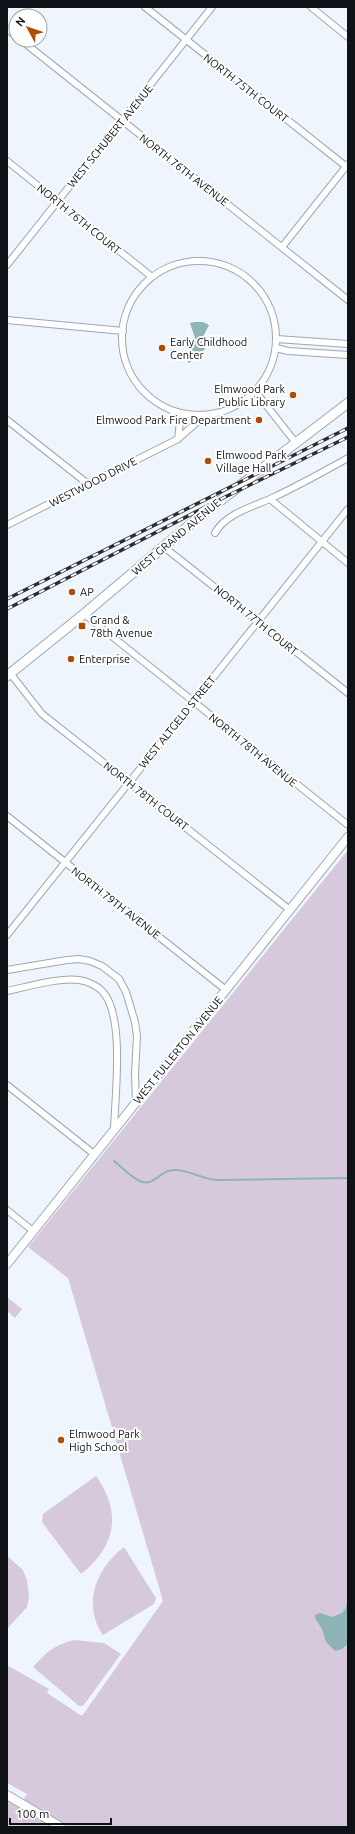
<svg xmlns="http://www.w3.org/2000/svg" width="355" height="1834" viewBox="0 0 355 1834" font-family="Ubuntu,sans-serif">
  <rect width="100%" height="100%" fill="#eef5fd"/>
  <path fill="#d7c9dc" d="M348 850V1827H69L23 1800 27 1794 7 1783V1665L49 1689 47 1693 82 1716 163 1601 68 1278 28 1247Z
    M7 1297 22 1309 15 1318 7 1311Z
    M96 1476C122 1512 116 1547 81 1574L42 1522 43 1514Z
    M124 1547 156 1598 154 1604 103 1635C82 1605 96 1568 124 1547Z
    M7 1556 23 1570 27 1580 29 1597 27 1607 7 1629Z
    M74 1640 104 1643 121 1654 83 1706H79L33 1667C45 1653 56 1644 74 1640Z
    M7 1800 54 1827H7Z"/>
  <path fill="#8eb4b3" d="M195 322H203L209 325 201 341 206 348 189 363 183 356 194 347 195 338 190 323Z
    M348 1594V1644L342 1649 335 1651 326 1642 322 1629 315 1618V1615L320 1613 332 1617 342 1613 346 1608Z"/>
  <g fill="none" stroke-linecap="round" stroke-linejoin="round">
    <path stroke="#8eb4b3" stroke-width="2" d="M114 1161C122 1167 133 1180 143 1182 155 1185 161 1170 173 1170 190 1169 204 1181 220 1180 263 1179 305 1179 348 1178"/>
    <defs>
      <path id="minor" d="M145 7 348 168
        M311 7 348 37
        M7 29 16 36
        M21 40 348 300
        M7 161 152 277
        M282 247 348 164
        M122 338a77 77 0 1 1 154 0a77 77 0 1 1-154 0Z
        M7 265 212 7
        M7 320 123 331
        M277 339 348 344
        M276 348 288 351 348 355
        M255 391 296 443
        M173 412 180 421 178 439
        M7 420 88 484
        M270 499 348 563
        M7 525 178 439 205 415
        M215 533C226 513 253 507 272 498 298 486 323 472 348 458
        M164 547 348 693
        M84 614 348 825
        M10 673 42 714 290 910
        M7 816 226 990
        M7 935 348 509
        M7 970 67 960 79 959 90 961 102 966 119 979 126 992 135 1022 137 1036 135 1074 136 1102
        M7 991C26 987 61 977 79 980 87 981 98 986 103 992 125 1017 115 1096 114 1129
        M7 1085 94 1154
        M7 1210 33 1231"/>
      <path id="tertiary" d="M7 1264 348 837
        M7 1795 61 1827"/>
      <path id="secondary" d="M7 676 84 614 199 517 348 403"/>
    </defs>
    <use href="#minor" stroke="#9da7b4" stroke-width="8"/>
    <use href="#tertiary" stroke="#9da7b4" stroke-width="10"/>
    <use href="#secondary" stroke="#9da7b4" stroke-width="11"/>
    <use href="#minor" stroke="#fff" stroke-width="6"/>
    <use href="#tertiary" stroke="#fff" stroke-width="8"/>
    <use href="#secondary" stroke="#fff" stroke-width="9"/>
    <defs>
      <path id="rail" d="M7 599 348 428
        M7 609 221 499 348 437"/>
    </defs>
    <use href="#rail" stroke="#2a2d33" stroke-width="3.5"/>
    <use href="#rail" stroke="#fff" stroke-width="2" stroke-dasharray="6" stroke-linecap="butt"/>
  </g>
  <g fill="#ad4d04" stroke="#fff" stroke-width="1.5">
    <circle cx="162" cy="348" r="4"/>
    <circle cx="293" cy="395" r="4"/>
    <circle cx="259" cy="420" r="4"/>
    <circle cx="208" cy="461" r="4"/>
    <circle cx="72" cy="592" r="4"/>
    <rect x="78" y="622" width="8" height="8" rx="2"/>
    <circle cx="71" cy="659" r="4"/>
    <circle cx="61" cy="1440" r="4"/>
  </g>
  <g text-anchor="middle" stroke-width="4" stroke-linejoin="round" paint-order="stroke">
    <g font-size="11" fill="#0e1116" stroke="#fff">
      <text transform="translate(246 88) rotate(38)" y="4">NORTH 75TH COURT</text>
      <text transform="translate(110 136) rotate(-51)" y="4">WEST SCHUBERT AVENUE</text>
      <text transform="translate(184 170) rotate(38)" y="4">NORTH 76TH AVENUE</text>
      <text transform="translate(79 219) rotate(39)" y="4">NORTH 76TH COURT</text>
      <text transform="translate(93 482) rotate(-27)" y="4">WESTWOOD DRIVE</text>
      <text transform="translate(176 537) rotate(-40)" y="4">WEST GRAND AVENUE</text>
      <text transform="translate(256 620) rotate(39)" y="4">NORTH 77TH COURT</text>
      <text transform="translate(177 722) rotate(-51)" y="4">WEST ALTGELD STREET</text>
      <text transform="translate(253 750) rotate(39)" y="4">NORTH 78TH AVENUE</text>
      <text transform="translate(146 796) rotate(38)" y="4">NORTH 78TH COURT</text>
      <text transform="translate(116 903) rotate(38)" y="4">NORTH 79TH AVENUE</text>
      <text transform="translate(178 1050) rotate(-51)" y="4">WEST FULLERTON AVENUE</text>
    </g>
    <g font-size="11" fill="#0e1116" stroke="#fff" text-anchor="start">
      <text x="170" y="346">Early Childhood<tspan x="170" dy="13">Center</tspan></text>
      <text x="285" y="393" text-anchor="end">Elmwood Park<tspan x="285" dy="13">Public Library</tspan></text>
      <text x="251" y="424" text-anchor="end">Elmwood Park Fire Department</text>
      <text x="216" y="459">Elmwood Park<tspan x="216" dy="13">Village Hall</tspan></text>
      <text x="80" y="596">AP</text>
      <text x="90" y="624">Grand &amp;<tspan x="90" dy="13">78th Avenue</tspan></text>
      <text x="79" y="663">Enterprise</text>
      <text x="69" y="1438">Elmwood Park<tspan x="69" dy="13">High School</tspan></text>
    </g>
  </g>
  <rect width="355" height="1834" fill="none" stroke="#0e1116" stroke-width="16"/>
  <g transform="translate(28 28) rotate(310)"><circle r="19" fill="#ffffff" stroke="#9fa0a2"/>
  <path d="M0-3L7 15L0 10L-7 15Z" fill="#ad4d04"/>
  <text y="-6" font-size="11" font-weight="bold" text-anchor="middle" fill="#0e1116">N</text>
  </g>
  <path d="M10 1818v6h101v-6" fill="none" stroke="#0e1116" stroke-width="2"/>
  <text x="16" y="1818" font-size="12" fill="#0e1116" stroke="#ffffff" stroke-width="3" paint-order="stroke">100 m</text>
</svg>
